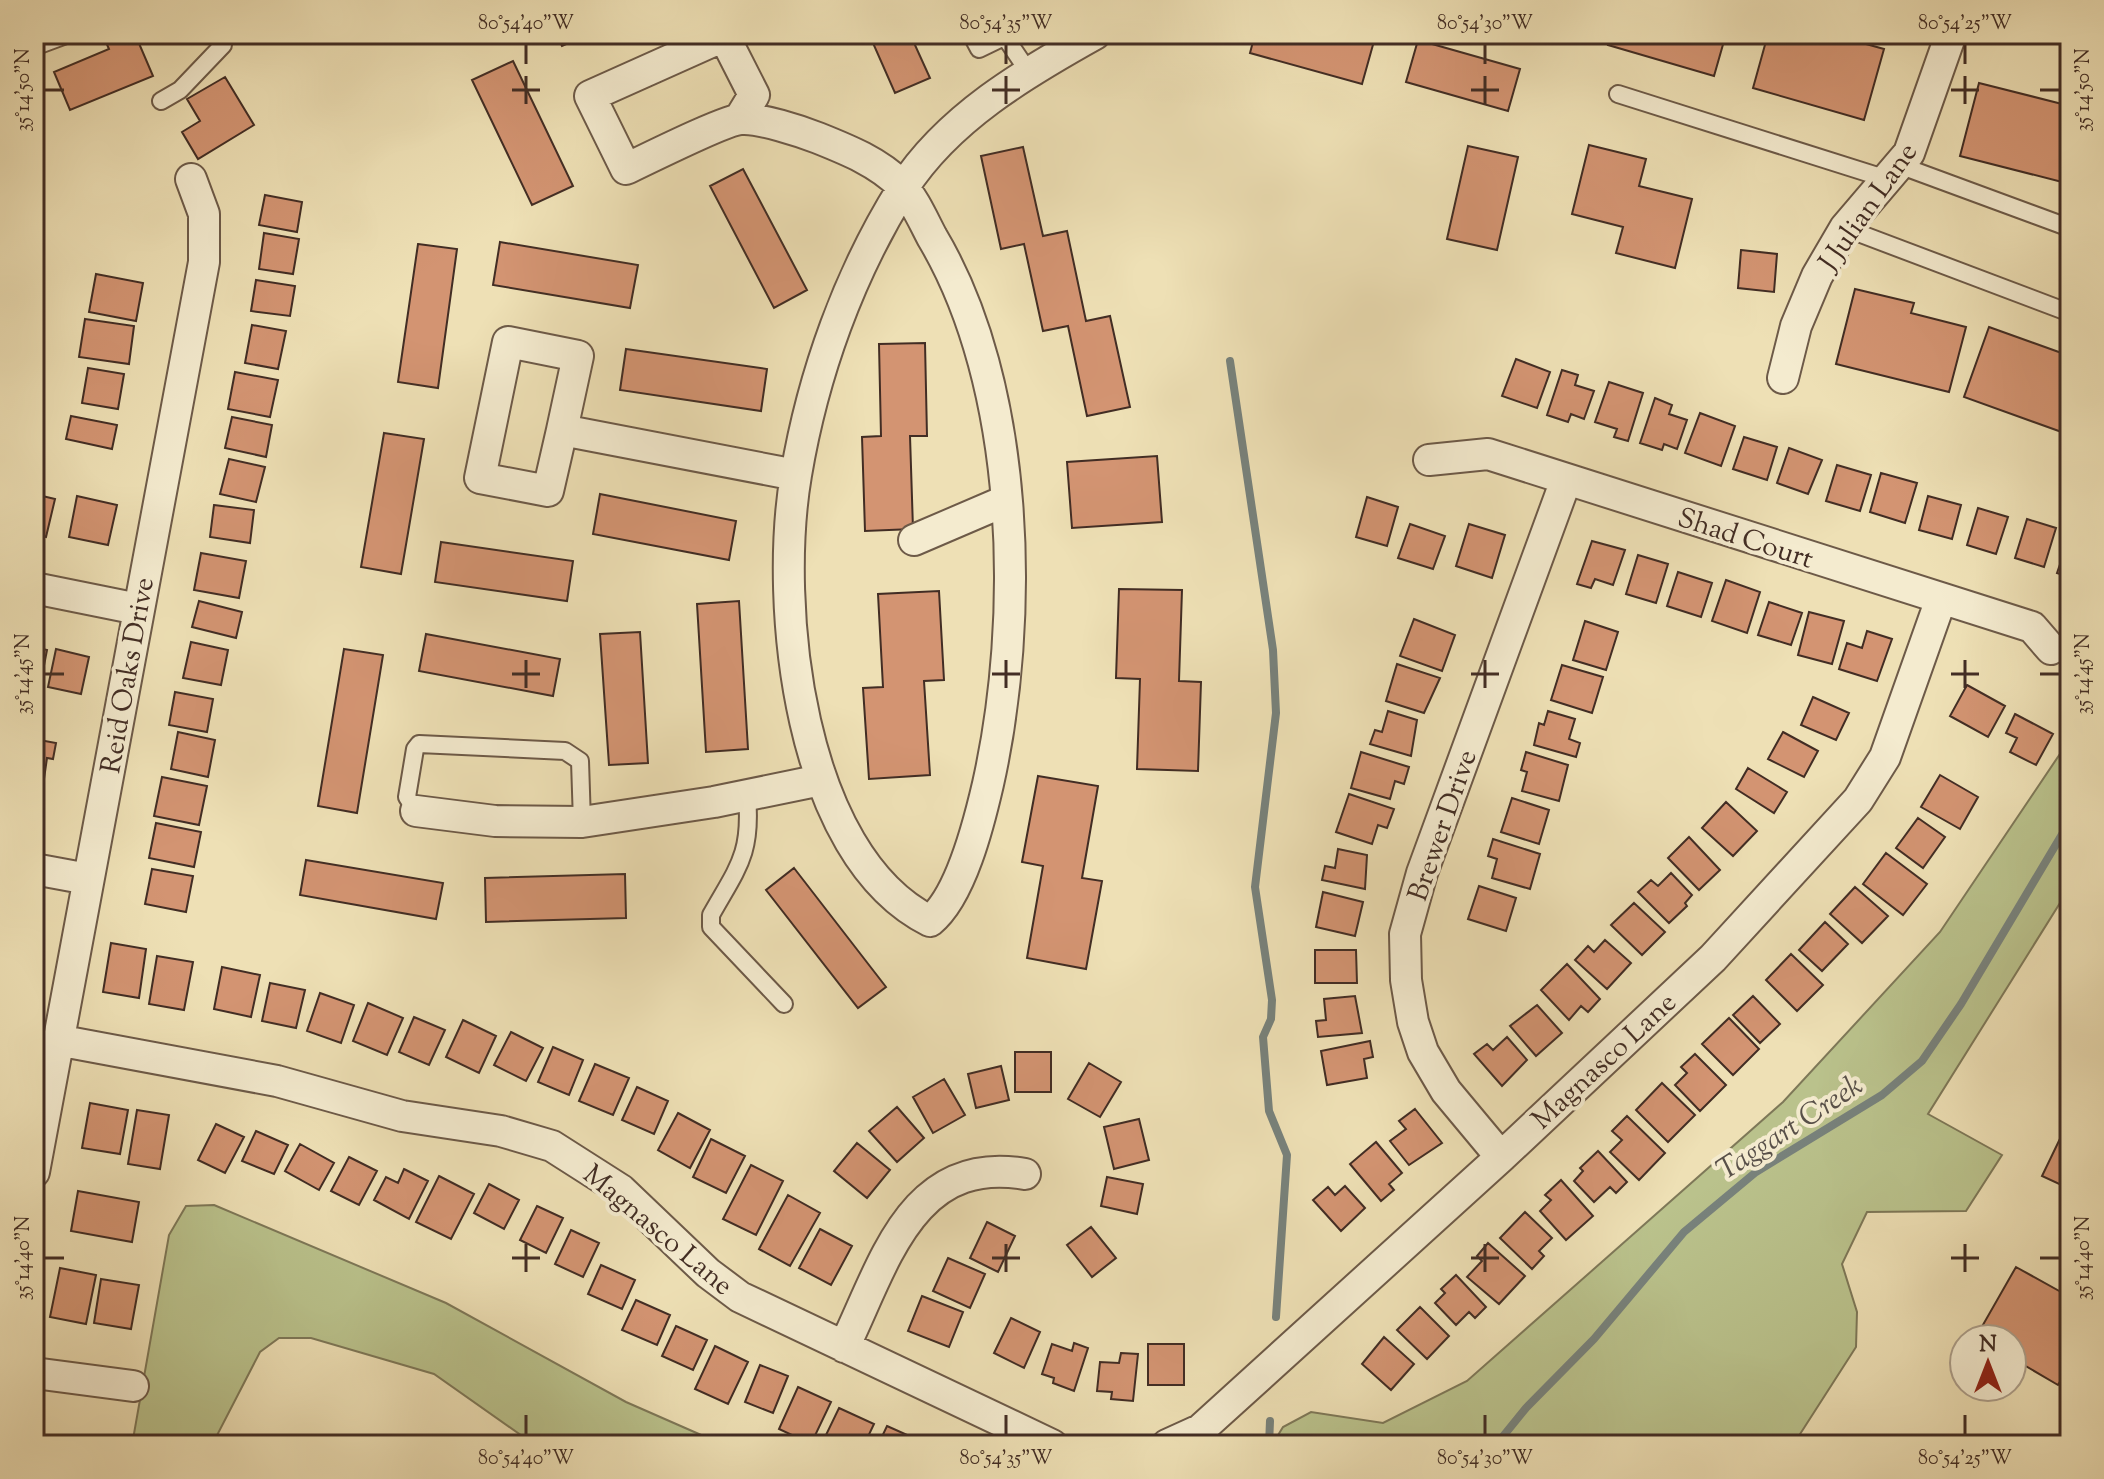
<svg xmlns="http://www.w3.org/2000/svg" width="2104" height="1479" viewBox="0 0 2104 1479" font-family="'Sorts Mill Goudy',serif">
  <rect width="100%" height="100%" fill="#eee0b5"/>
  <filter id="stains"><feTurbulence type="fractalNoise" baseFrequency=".0025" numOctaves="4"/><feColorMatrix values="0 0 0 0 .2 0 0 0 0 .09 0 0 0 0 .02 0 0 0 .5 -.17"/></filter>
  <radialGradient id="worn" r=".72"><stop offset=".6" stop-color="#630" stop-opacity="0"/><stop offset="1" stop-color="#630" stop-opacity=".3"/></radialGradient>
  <path fill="#bac28c" stroke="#7e7858" stroke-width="2" d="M2070 739V887L1928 1114 2002 1155 1966 1211 1867 1212 1842 1264 1857 1312 1856 1347 1793 1445H1272L1283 1427 1311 1412 1383 1423 1467 1381 1783 1102 1940 932Z
    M214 1205 446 1303 626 1402 724 1445H535L434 1374 311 1338H279L260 1352 212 1445H132L169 1235 186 1206Z"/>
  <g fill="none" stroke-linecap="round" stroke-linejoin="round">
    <path stroke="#78827c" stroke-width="8" d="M1230 361 1273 650 1276 713 1255 887 1272 1000 1271 1019 1263 1037 1269 1111 1287 1155 1276 1317
      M1269 1445 1270 1421
      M1496 1445 1526 1408 1594 1339 1684 1232 1756 1172 1882 1095 1922 1061 1961 1004 2070 821"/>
  </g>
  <path fill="#d39472" stroke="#422d24" stroke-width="2" d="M120 34H135L153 76 70 110 54 72 109 49 105 40Z
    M556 34H589L562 46Z
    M869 34H910L930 78 895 93Z
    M1255 34H1376L1362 84 1250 53Z
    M1611 34H1726L1714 76 1608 45Z
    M1768 34H1830L1884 49 1864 120 1753 88Z
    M1418 40 1520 69 1508 111 1406 82Z
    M513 61 573 186 532 205 472 80Z
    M225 77 254 125 198 159 182 132 200 121 187 99Z
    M1979 83 2070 106V166L2066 183 1960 156Z
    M1589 145 1646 159 1639 186 1692 199 1675 268 1616 253 1623 227 1572 214Z
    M1468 146 1518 157 1497 250 1447 239Z
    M1023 147 1043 236 1067 231 1086 321 1110 316 1130 407 1087 416 1068 326 1043 331 1024 244 1001 249 981 156Z
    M743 169 807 290 774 308 710 186Z
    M265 195 302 202 297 232 259 225Z
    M264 233 299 239 293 274 259 269Z
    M500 242 638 265 630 308 493 285Z
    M418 244 457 249 438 388 398 382Z
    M1741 250 1777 254 1774 292 1738 288Z
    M96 274 143 283 136 321 89 312Z
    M256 280 295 286 290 316 251 311Z
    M1855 289 1914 303 1911 313 1966 327 1949 392 1836 364Z
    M85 319 134 326 129 364 79 357Z
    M252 325 286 331 278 369 245 363Z
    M1989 327 2070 356V435L1964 397Z
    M925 343 927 436H910L913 529 865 531 862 437 881 436 879 344Z
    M626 349 767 369 761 411 620 390Z
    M1516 359 1550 372 1537 408 1502 396Z
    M88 368 124 374 118 409 82 403Z
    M1562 370 1578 375 1575 385 1594 391 1584 419 1571 414 1568 422 1547 415Z
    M235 372 278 380 270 417 228 409Z
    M1609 382 1643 393 1628 441 1614 437 1617 429 1595 422Z
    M1655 398 1672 405 1669 414 1687 420 1677 449 1664 444 1662 450 1640 443Z
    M1700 413 1735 426 1721 466 1685 453Z
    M71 416 117 425 112 449 66 439Z
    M232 417 272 425 266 457 225 448Z
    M384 433 424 439 401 574 361 567Z
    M1744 437 1777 447 1767 480 1733 469Z
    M1789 448 1822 460 1808 494 1777 483Z
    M1157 456 1162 522 1072 528 1067 462Z
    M229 459 265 467 256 502 220 494Z
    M1837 465 1871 475 1860 511 1826 501Z
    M1881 473 1917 483 1905 523 1870 512Z
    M34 494 55 499 46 537 34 534Z
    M600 494 736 521 729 560 593 534Z
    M77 496 117 505 108 545 69 537Z
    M1928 496 1961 505 1952 539 1919 530Z
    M1367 497 1398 507 1387 546 1356 537Z
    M214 505 254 510 250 543 210 537Z
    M1978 508 2008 517 1996 554 1967 545Z
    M2027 519 2056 528 2044 567 2015 558Z
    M1410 524 1445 536 1433 569 1398 558Z
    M1469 524 1505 535 1492 578 1456 566Z
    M2069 538 2070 539V577L2057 573Z
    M1592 541 1625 550 1613 585 1595 579 1591 588 1577 584Z
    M441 542 573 561 567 601 435 582Z
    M201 553 246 561 239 598 194 590Z
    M1638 555 1668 564 1656 603 1626 594Z
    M1678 572 1712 583 1701 617 1667 606Z
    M1726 580 1760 592 1747 633 1712 621Z
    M1119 589 1182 590 1179 681 1201 682 1198 771 1137 769 1140 679 1116 678Z
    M939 591 944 680 924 681 930 775 869 779 863 688 883 687 878 594Z
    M199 601 242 612 236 638 192 627Z
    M739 601 748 749 706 752 697 604Z
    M1769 602 1802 613 1791 645 1758 635Z
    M1809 612 1844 621 1832 664 1798 655Z
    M1414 619 1455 635 1442 671 1400 656Z
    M1585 621 1618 632 1606 670 1573 660Z
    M1867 631 1892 639 1877 681 1839 669 1847 643 1862 648Z
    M640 632 648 763 609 765 600 634Z
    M426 634 560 659 553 696 419 671Z
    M191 642 228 650 221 685 183 678Z
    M34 647 47 650 40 686 34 685Z
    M56 649 89 657 81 694 48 687Z
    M344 649 383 655 357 813 318 806Z
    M1397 664 1440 678 1424 713 1386 701Z
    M1562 665 1603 677 1592 713 1551 700Z
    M1967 685 2005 706 1988 737 1950 716Z
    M175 692 213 699 207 732 169 725Z
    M1813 697 1849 713 1836 740 1801 725Z
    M1388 711 1417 720 1411 756 1370 744 1375 730 1382 732Z
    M1548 711 1575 719 1569 739 1580 743 1576 757 1534 745 1539 723 1544 725Z
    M2015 714 2053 734 2036 765 2010 752 2017 738 2006 733Z
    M178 732 215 740 208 777 171 769Z
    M1783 732 1818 751 1804 777 1768 759Z
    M34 739 56 743 53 759 47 758 44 779 34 778Z
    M1361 752 1409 767 1404 784 1395 781 1390 799 1351 788Z
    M1526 752 1568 765 1559 801 1522 791 1527 772 1521 770Z
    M1748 768 1787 792 1774 813 1736 789Z
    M1940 775 1978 797 1960 829 1921 807Z
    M1038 776 1098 786 1082 878 1102 881 1086 969 1027 958 1043 866 1022 862Z
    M162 777 207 786 199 825 154 816Z
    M1349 794 1394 809 1387 828 1378 825 1372 844 1336 832Z
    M1512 798 1549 810 1539 844 1501 832Z
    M1726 802 1757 831 1733 856 1702 828Z
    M1918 818 1945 837 1923 868 1896 848Z
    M156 823 201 832 194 867 149 858Z
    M1689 837 1720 870 1699 890 1668 858Z
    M1493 839 1540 854 1530 889 1492 878 1497 859 1488 856Z
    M1338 849 1367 855 1365 889 1322 880 1325 866 1335 868Z
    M1886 853 1927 884 1903 915 1863 884Z
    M306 860 443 883 436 919 300 895Z
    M794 868 886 987 858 1008 766 890Z
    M152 869 193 876 186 912 145 904Z
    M1671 873 1692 895 1685 903 1687 906 1669 923 1638 892 1651 880 1658 886Z
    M625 874 626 918 486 922 485 878Z
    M1479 886 1516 898 1506 931 1468 919Z
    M1855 887 1888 916 1862 943 1830 914Z
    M1323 892 1363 902 1355 936 1316 927Z
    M1634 903 1665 932 1642 955 1611 925Z
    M1825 922 1848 944 1822 971 1799 950Z
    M1605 940 1631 963 1607 989 1575 960 1588 946 1594 952Z
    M111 943 146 949 139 998 103 992Z
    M1315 950H1356L1357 983H1315Z
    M1791 954 1823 985 1797 1011 1766 980Z
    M157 956 193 962 184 1010 149 1004Z
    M1567 964 1600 999 1588 1012 1581 1006 1569 1020 1541 990Z
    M222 967 260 975 251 1017 214 1009Z
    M270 983 305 990 296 1028 262 1021Z
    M320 993 354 1005 341 1043 307 1031Z
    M1355 996 1362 1033 1318 1037 1316 1021 1326 1020 1324 999Z
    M1753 996 1780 1024 1760 1043 1733 1015Z
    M368 1003 403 1018 387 1055 353 1041Z
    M1537 1005 1562 1033 1536 1056 1510 1026Z
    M414 1017 445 1030 429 1065 399 1052Z
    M1729 1018 1759 1049 1733 1075 1702 1044Z
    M463 1020 496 1036 479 1073 446 1057Z
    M511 1032 543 1048 526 1081 494 1065Z
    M1507 1037 1527 1060 1502 1086 1474 1054 1487 1044 1493 1050Z
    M1370 1041 1373 1057 1364 1059 1367 1078 1327 1085 1321 1051Z
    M553 1047 583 1060 569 1095 538 1082Z
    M1015 1052H1051V1092H1015Z
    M1695 1054 1726 1085 1700 1111 1675 1085 1687 1073 1681 1067Z
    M1089 1063 1121 1082 1100 1117 1068 1099Z
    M595 1064 629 1078 613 1115 579 1101Z
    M1001 1066 1009 1100 976 1108 968 1074Z
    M944 1079 965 1115 933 1133 913 1097Z
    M1662 1083 1695 1115 1668 1142 1636 1110Z
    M637 1087 668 1101 654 1134 622 1120Z
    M90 1103 128 1110 120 1154 82 1148Z
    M897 1107 924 1138 897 1162 869 1131Z
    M1415 1109 1442 1143 1409 1165 1390 1141 1406 1129 1399 1121Z
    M137 1110 169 1115 160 1169 128 1164Z
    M678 1113 710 1130 690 1168 658 1150Z
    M1627 1116 1665 1153 1639 1180 1610 1152 1622 1140 1612 1131Z
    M2070 1118V1189L2042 1176Z
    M1139 1119 1149 1160 1114 1169 1104 1127Z
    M216 1124 244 1137 225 1173 198 1160Z
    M256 1131 288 1145 274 1174 242 1161Z
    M711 1139 745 1156 726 1193 693 1177Z
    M1376 1142 1402 1173 1389 1184 1394 1190 1381 1201 1350 1164Z
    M857 1143 890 1170 867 1198 834 1171Z
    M300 1144 334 1163 319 1190 285 1171Z
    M1598 1151 1627 1182 1616 1193 1610 1187 1594 1202 1574 1181 1583 1171 1580 1168Z
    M349 1157 377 1171 359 1205 331 1191Z
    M751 1165 783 1181 756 1235 723 1219Z
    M404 1169 428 1181 409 1219 374 1200 386 1177 398 1183Z
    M439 1176 474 1194 451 1239 416 1222Z
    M1107 1177 1143 1184 1137 1214 1101 1206Z
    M1561 1180 1593 1216 1566 1240 1540 1211 1551 1200 1545 1195Z
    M489 1184 519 1200 504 1229 474 1213Z
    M1345 1186 1365 1208 1341 1231 1313 1200 1328 1187 1335 1195Z
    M78 1191 139 1202 132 1242 71 1231Z
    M788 1195 820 1213 790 1266 759 1249Z
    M537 1206 563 1218 546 1253 520 1240Z
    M1525 1212 1552 1238 1539 1251 1544 1256 1532 1269 1500 1238Z
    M987 1222 1015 1236 998 1272 970 1258Z
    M1091 1227 1116 1258 1092 1277 1067 1245Z
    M820 1229 852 1246 831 1285 799 1268Z
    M571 1230 599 1243 583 1277 555 1264Z
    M1488 1243 1525 1276 1499 1304 1467 1277 1482 1261 1477 1256Z
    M948 1258 985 1274 970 1308 933 1291Z
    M601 1265 635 1280 622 1309 588 1294Z
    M2016 1267 2070 1297V1365L2058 1385 2012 1358V1339L1976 1337Z
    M60 1268 96 1275 86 1324 50 1317Z
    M1456 1275 1486 1307 1475 1318 1469 1312 1456 1325 1435 1303 1445 1293 1441 1289Z
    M101 1279 139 1285 131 1329 94 1323Z
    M922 1296 963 1312 949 1347 908 1331Z
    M636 1300 670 1315 657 1345 622 1330Z
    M1420 1307 1449 1336 1427 1359 1397 1330Z
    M1011 1318 1040 1332 1024 1368 994 1353Z
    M676 1326 707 1340 693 1370 662 1356Z
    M1384 1337 1414 1364 1391 1390 1362 1364Z
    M1074 1343 1088 1348 1074 1391 1053 1383 1054 1378 1042 1374 1052 1344 1072 1351Z
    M1148 1344H1184V1385H1148Z
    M715 1346 748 1362 728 1404 695 1389Z
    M1121 1353 1138 1354 1133 1401 1111 1399 1112 1392 1097 1391 1100 1362 1119 1363Z
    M760 1365 788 1376 773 1413 745 1402Z
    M798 1387 831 1402 811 1444 779 1429Z
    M839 1408 874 1424 864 1445H841L825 1437Z
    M887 1426 914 1438 911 1445H878Z"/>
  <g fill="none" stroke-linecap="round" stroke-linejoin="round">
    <defs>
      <path id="service" d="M971 34 979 49 1010 34
        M1005 37 1028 71
        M34 47 69 34
        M1618 94 1887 179
        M161 101 180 90 223 45V34
        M1899 165 2070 228
        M1845 228 2070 313
        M747 796C752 854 738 867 711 915V927L784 1004
        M416 811 407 797 415 749 419 744 565 751 580 761 582 822"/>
      <path id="minor" d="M740 118 754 95 724 36 590 96 626 169C645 160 727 119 742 119 760 118 800 131 818 138 848 150 878 162 901 185 914 199 923 220 932 237 1021 386 1025 619 988 784 979 823 961 896 930 921 798 855 774 604 796 475 813 374 849 274 903 188 948 118 1025 73 1095 34
        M1783 378 1796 326 1817 276 1845 228 1909 153 1951 34
        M562 430 578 356 508 342 480 478 548 491 562 430 796 475
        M1429 460 1488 454 2032 627 2051 649
        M914 540 1005 501
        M34 588 138 609
        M416 811 495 821 582 822 714 802 821 780
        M34 869 88 879
        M57 1040 277 1081 402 1116 501 1131 552 1146 621 1190 708 1273 740 1297 1052 1445
        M1501 1157 1446 1091 1423 1052 1413 1022 1406 980 1405 934 1422 873 1566 480
        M34 1172 204 262V214L191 179
        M844 1347C884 1265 911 1154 1025 1174
        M34 1373 133 1386
        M1167 1445 1200 1430 1501 1157 1713 958 1858 800 1885 757 1941 599"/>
    </defs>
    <use href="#service" stroke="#6d5a48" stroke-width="20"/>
    <use href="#minor" stroke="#6d5a48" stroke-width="34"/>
    <use href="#service" stroke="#f4ebcf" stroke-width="16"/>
    <use href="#minor" stroke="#f4ebcf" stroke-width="30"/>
  </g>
  <path fill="none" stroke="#422d24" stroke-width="3" d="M526 44V64M1006 44V64M1485 44V64M1965 44V64M526 76V104M1006 76V104M1485 76V104M1965 76V104M44 90H64M512 90H540M992 90H1020M1471 90H1499M1951 90H1979M2040 90H2060M526 660V688M1006 660V688M1485 660V688M1965 660V688M44 674H64M512 674H540M992 674H1020M1471 674H1499M1951 674H1979M2040 674H2060M526 1244V1272M1006 1244V1272M1485 1244V1272M1965 1244V1272M44 1258H64M512 1258H540M992 1258H1020M1471 1258H1499M1951 1258H1979M2040 1258H2060M526 1415V1435M1006 1415V1435M1485 1415V1435M1965 1415V1435"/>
  <g text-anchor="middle" stroke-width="8" stroke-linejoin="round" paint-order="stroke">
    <g font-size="28" fill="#422d24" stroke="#f4ebcf">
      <text transform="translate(1867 206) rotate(-55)" y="10">J Julian Lane</text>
      <text transform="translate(1746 537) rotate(18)" y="10">Shad Court</text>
      <text transform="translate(126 675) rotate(-80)" y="10">Reid Oaks Drive</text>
      <text transform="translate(1441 825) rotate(-71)" y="10">Brewer Drive</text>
      <text transform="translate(1603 1060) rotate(-43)" y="10">Magnasco Lane</text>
      <text transform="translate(659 1229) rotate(40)" y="10">Magnasco Lane</text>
    </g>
    <g font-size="30" font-style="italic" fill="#585049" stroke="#f4ebcf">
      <text transform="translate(1789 1127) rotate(-33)" y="10">Taggart Creek</text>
    </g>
  </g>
  <rect width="2104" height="1479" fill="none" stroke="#eee0b5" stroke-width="88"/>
  <g transform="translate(1988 1363)"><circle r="38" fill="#f4ebcf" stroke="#ad9f8b" stroke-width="2"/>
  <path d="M0-6L14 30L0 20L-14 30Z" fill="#8f2418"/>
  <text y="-12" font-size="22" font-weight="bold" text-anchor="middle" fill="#422d24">N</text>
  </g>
  <rect x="44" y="44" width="2016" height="1391" fill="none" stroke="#422d24" stroke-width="3"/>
  <g font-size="20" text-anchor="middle" fill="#422d24">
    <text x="526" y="29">80°54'40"W</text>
    <text x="1006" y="29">80°54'35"W</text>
    <text x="1485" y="29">80°54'30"W</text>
    <text x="1965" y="29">80°54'25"W</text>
    <text transform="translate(22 90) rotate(-90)" y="7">35°14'50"N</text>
    <text transform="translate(2082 90) rotate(-90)" y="7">35°14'50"N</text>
    <text transform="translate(22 674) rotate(-90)" y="7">35°14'45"N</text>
    <text transform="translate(2082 674) rotate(-90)" y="7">35°14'45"N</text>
    <text transform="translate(22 1258) rotate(-90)" y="7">35°14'40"N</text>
    <text transform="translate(2082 1258) rotate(-90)" y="7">35°14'40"N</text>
    <text x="526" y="1464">80°54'40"W</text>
    <text x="1006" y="1464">80°54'35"W</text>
    <text x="1485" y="1464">80°54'30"W</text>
    <text x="1965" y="1464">80°54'25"W</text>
  </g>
  <rect width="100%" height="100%" filter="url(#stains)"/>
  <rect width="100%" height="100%" fill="url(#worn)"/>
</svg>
